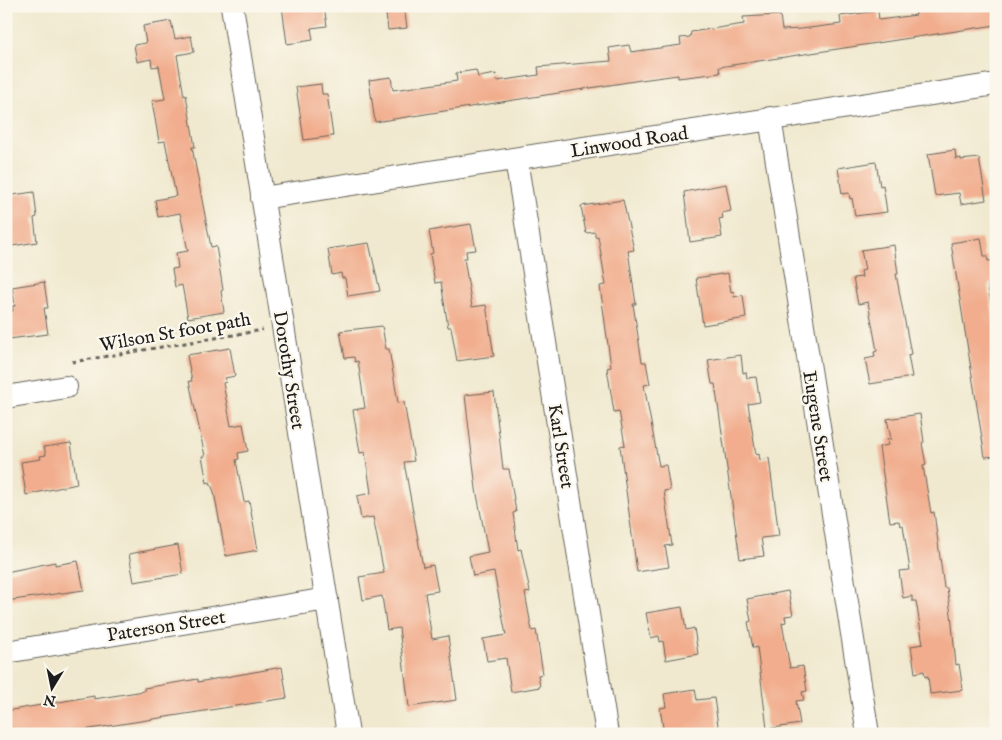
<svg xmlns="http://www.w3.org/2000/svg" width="1002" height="740" viewBox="0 0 1002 740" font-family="'IM FELL English',serif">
  <rect width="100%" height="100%" fill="#fbf7ec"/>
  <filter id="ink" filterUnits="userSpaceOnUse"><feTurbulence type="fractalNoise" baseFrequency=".02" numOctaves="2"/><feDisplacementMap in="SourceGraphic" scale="10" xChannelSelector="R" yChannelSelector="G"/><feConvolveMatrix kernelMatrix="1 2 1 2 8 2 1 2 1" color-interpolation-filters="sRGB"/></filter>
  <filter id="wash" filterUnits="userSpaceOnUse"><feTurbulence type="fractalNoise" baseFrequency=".0096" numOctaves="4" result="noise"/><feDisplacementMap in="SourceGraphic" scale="20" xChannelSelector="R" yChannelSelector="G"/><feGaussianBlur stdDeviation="1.12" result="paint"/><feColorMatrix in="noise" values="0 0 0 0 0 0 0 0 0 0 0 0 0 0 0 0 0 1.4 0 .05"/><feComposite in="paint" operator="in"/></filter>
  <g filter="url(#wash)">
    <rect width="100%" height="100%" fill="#f0e9cf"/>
    <g id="blocks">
      <path fill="#f1ad8d" d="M282 6H324L327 26 311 28 313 40 287 44Z
        M385 6H404L407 28 388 30Z
        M915 6H996V25L719 67 720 73 678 78V75L641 80 375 122 369 80 391 77 393 90 457 81 456 73 476 70 478 77 496 74 497 81 539 75 538 67 611 61 609 48 629 45 631 52 681 45 680 38 690 37 691 32 744 24 743 17 780 15 782 30 801 29 841 24 840 16 878 11 879 20 916 15Z
        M171 21 175 39 191 36 194 52 177 55 184 96 186 95 195 147H192L211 247 216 246 223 290 221 291 224 312 188 318 182 285 175 287 172 269 178 268 176 253 188 251 180 213 158 217 155 200 176 196 165 141 159 142 152 101 165 99 159 66 152 67 151 59 137 62 134 45 146 43 143 26Z
        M321 84 322 94H327L333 136 304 140 296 87Z
        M955 150 956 159 961 158V160L979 158 986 200 961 204 959 193 935 196 928 154Z
        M876 162 880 186 883 185 887 212 855 216 852 198 850 199 849 193 842 194 838 168Z
        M726 184 731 211 722 213 723 218 719 219 722 237 690 242 684 192Z
        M34 192 37 217 34 218 37 242 6 247V196Z
        M623 200 634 250 628 251 636 304H633L642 362H646L650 384 644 385 659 466 666 465 670 490 664 491 672 545 665 546 669 567 637 572 620 446 625 445 619 411 614 412 607 368 611 367 600 286 606 285 598 236 595 237V232L586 233 581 206Z
        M471 224 476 250 466 251 467 258H464L472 307 486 305 494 356 457 361 451 327H448L441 282 435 283 430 254 433 253 429 231Z
        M981 238 984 256H987L988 261 996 260V282L989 283 988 287 996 332V456L985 457 951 243Z
        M369 243 380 291 348 296 345 278H342L341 273 332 275 328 249Z
        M894 245 898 274H896L911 354 908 355 912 377 870 384 865 359 875 357 874 352 877 351 868 302 858 304 853 278 862 277 861 271 865 270 861 250Z
        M728 273 731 292 733 291 734 297 743 295 746 318 703 325 696 278Z
        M44 282 48 308H44L48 334 9 339 6 312 13 311 12 306H15L12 287Z
        M382 326 386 349H389L398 403 404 402 414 461 404 462 423 567 433 565 438 591 425 593 432 639 448 636 457 700 409 707 399 628 387 630 382 596 363 600 359 577 384 573 373 517 361 519 357 496 371 493 365 452 360 453 353 410 365 408 358 361 355 362 354 357 345 358 340 331Z
        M230 348 235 376 225 378 226 382 223 383 231 426 243 424 248 451 238 453 239 459 236 460 244 502 249 501 258 550 226 556 214 492 210 482 207 483 202 456H205L189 381H192L187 355Z
        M741 355 743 373 746 372 747 378 756 377 760 402 748 404 756 455 759 454 760 460 769 458 779 536 761 538 764 556 740 559 715 384H712L708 360Z
        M494 392 503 469H509L516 512 513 513 518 550 521 549 530 592 525 593 532 631 536 630 543 674 538 675 540 687 511 692 506 658 487 661 483 639 506 635 494 572 473 576 469 556 488 552 476 489 465 395Z
        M920 414 924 442 922 443 926 465 923 466 931 513 934 512 944 588H947L951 614 956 665 959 664 963 690 930 694 928 676 925 677 924 671 915 673 911 646 923 644 916 601H912V596L903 598 899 571 910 570 903 525 900 526 899 521 890 522 879 447 888 445 887 439H891L887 419Z
        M71 443 77 484 26 495 21 462 41 459 40 456 46 455 44 447Z
        M178 545 183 574 134 582 129 554Z
        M78 561 84 590 6 601V572L55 562V565Z
        M788 591 793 615 785 616 786 622 782 623 790 668 803 666 807 691 802 692 804 700 796 701 800 724 767 729 757 647 753 648 748 622 751 621 747 599Z
        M682 607 686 630 694 628 698 654 666 660 663 641 660 642 659 636 651 638 646 613Z
        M282 667 287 698 58 734H6V711L94 696V699L144 691V688L198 679V682Z
        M695 689 697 700 714 698 719 732 664 734 660 708 666 707 664 694Z"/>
    </g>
  </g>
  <g filter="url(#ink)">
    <use href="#blocks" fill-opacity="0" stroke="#66645b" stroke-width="1"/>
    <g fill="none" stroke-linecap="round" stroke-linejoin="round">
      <defs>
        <path id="minor" d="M232 6 348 734
          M770 118 868 734
          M516 159 607 734
          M262 198 996 84
          M6 397 66 387
          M6 652 327 599"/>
      </defs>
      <use href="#minor" stroke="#66645b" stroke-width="24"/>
      <path stroke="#66645b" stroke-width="3" stroke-dasharray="4 4" stroke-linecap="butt" d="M72 362 263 330"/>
      <use href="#minor" stroke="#fff" stroke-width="22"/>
    </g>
  </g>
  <g text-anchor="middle" stroke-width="4.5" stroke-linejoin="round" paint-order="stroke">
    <g font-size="19" fill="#1c1c1c" stroke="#fbf7ec">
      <text transform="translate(629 141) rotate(-9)" y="7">Linwood Road</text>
      <text transform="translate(175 331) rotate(-10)" y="7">Wilson St foot path</text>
      <text transform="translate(290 370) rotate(81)" y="7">Dorothy Street</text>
      <text transform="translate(819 426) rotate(81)" y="7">Eugene Street</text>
      <text transform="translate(562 446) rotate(81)" y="7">Karl Street</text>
      <text transform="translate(166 625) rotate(-9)" y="7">Paterson Street</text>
    </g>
  </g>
  <rect width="1002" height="740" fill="none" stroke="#fbf7ec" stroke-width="25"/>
  <g transform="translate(52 688) rotate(190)" stroke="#fbf7ec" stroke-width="4" paint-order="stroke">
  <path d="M0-4L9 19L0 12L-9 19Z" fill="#1c1c1c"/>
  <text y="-8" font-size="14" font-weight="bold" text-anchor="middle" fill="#1c1c1c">N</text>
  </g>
</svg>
